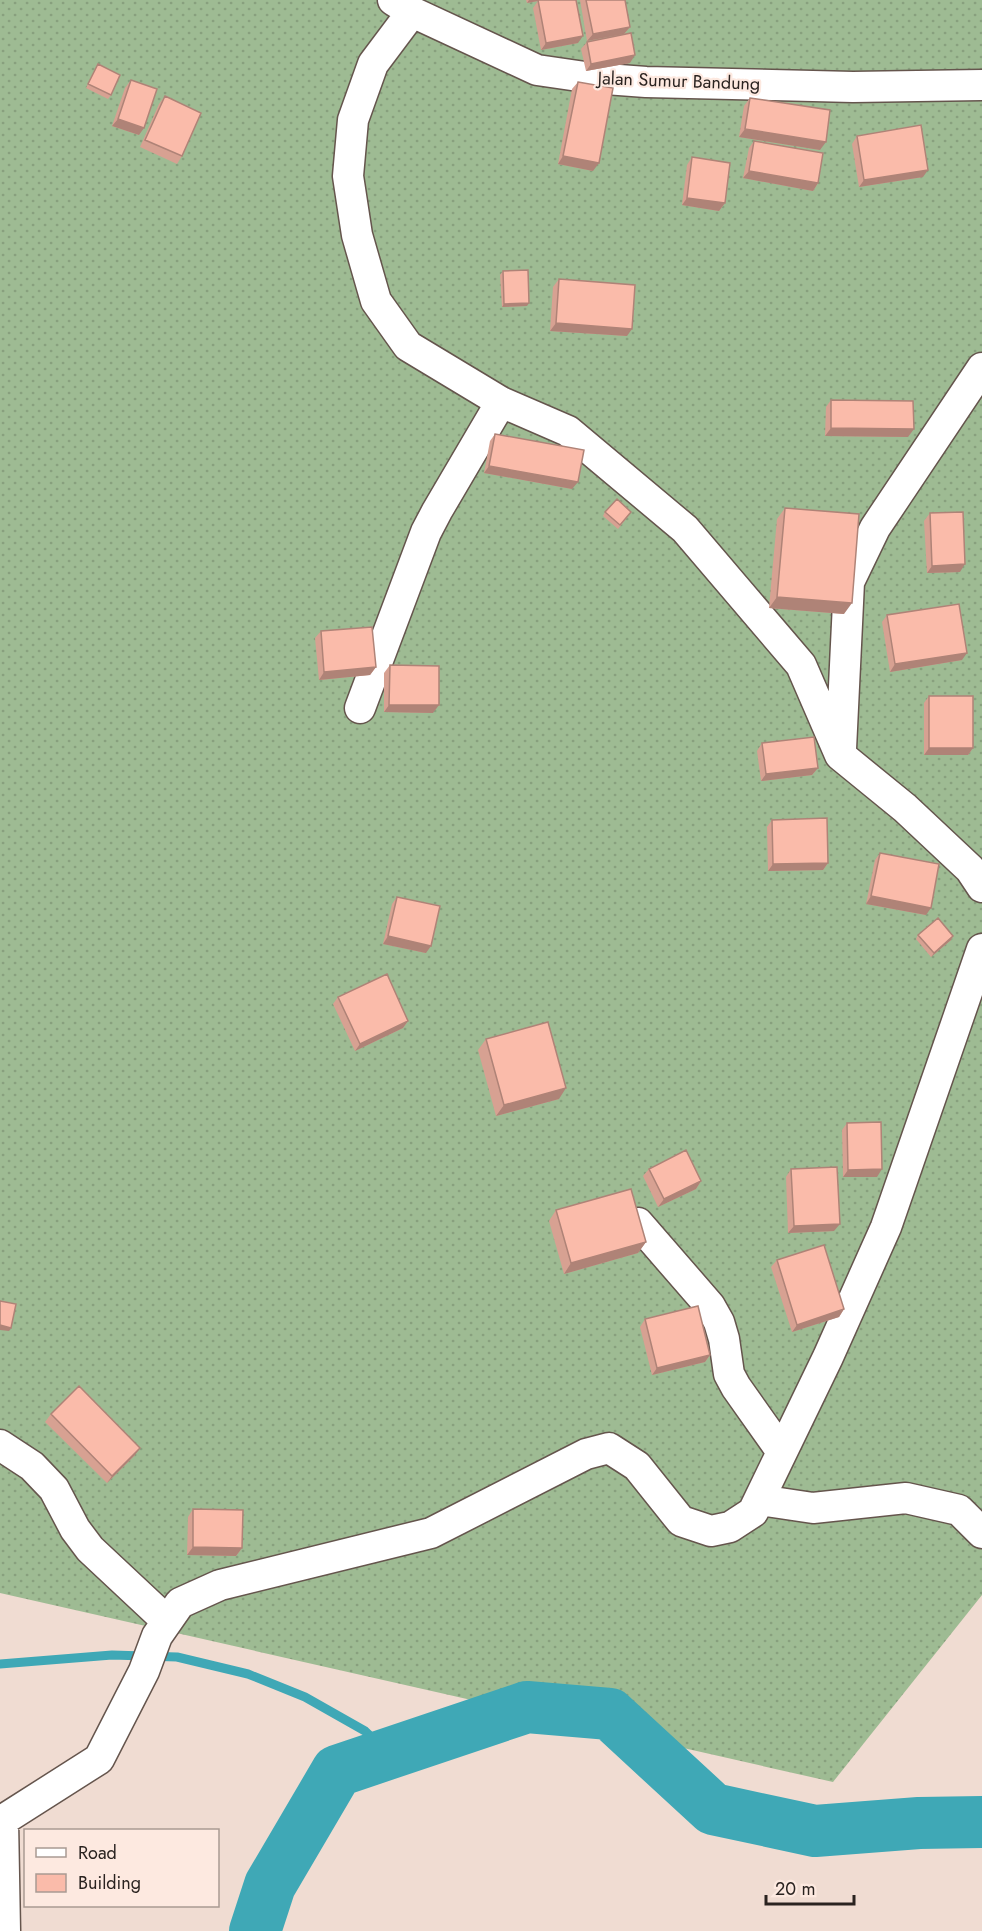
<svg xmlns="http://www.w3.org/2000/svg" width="982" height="1931" viewBox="0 0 982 1931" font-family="Jost,sans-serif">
  <defs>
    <pattern id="grass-dots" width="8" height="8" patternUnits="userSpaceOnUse" patternTransform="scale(1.5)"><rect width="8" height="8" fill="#9ebb93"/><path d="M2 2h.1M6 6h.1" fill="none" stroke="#88a07e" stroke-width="1.8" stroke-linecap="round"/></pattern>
  </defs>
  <rect width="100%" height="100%" fill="#f0dcd2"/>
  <path fill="url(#grass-dots)" d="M0 0H982V1595L833 1782 0 1593Z"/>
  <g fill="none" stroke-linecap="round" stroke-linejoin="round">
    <path stroke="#3fa8b6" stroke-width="9" d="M0 1664 112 1655 177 1657 248 1674 305 1697 365 1731 389 1754"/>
    <path stroke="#3fa8b6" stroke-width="52" d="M255 1931 270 1885 337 1771 527 1707 610 1714 713 1809 815 1831 919 1823 982 1822"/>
    <defs>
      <path id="street" d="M393 0 412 12 537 70 592 78 646 82 853 87 982 85
        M412 12 373 64 353 120 348 176 357 235 376 301 408 346 501 402 568 431 685 529 801 665 840 755 905 808 970 869 982 887
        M360 708 426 532 437 511 501 402
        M841 749 849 582 875 528 982 368
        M638 1223 710 1306 719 1322 724 1339 729 1374 736 1387 782 1452
        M0 1445 32 1466 54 1489 75 1529 90 1549 167 1621
        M759 1500 813 1508 906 1498 959 1510 982 1533
        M5 1931 3 1820 99 1759 144 1671 157 1636 180 1603 220 1585 431 1533 586 1454 609 1448 637 1466 681 1521 711 1531 730 1527 753 1512 828 1357 886 1227 982 949"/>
    </defs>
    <use href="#street" stroke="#65554d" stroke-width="33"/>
    <use href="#street" stroke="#fff" stroke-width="30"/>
  </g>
  <path fill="#d7a192" d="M526 0H576L578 43 541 50 533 8 538 1 527 3Z
    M580 0H625L630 27 624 34 587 41Z
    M587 42 630 63 586 71 581 49Z
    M98 64 111 95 108 99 86 88Z
    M131 80 139 135 112 126 125 88Z
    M578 82 593 171 558 164 572 89Z
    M165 96 182 156 177 164 140 147 159 104Z
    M750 98 820 150 739 137 744 106Z
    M857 136 923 177 859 187 852 144Z
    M754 141 818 183 813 191 743 178 749 148Z
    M692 157 725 203 719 211 682 205 687 165Z
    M503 271 527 306 502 307 500 275Z
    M559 279 627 336 550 331 553 287Z
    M831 400 908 437 825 436 826 407Z
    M495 434 572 489 484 473 490 441Z
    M785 508 844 614 769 608 777 519Z
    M605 512 629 515 618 529 603 516Z
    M930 513 960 572 927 573 924 521Z
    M887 615 962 660 890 672 882 622Z
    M321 631 376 667 370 675 319 680 315 638Z
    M390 665 433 713 384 712V673Z
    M929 696 973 748 968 755H924V703Z
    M762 743 818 768 812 775 761 781 757 751Z
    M772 820 828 863 823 870 768 871 767 827Z
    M880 853 926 915 866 904 875 860Z
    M397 897 426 953 383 944 392 904Z
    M918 935 953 936 951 940 931 957 916 939Z
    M338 997 408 1021 403 1028 355 1051 333 1004Z
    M486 1039 559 1099 496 1116 478 1050Z
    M847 1123 877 1177H843L842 1130Z
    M649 1169 701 1181 696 1189 658 1207 643 1176Z
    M791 1169 834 1231 788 1233 786 1177Z
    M556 1210 646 1242 638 1253 564 1274 549 1221Z
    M777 1260 844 1309 839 1317 792 1332 771 1267Z
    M645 1319 710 1355 705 1362 652 1375 640 1327Z
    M51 1414 135 1455 107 1483 45 1422Z
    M193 1509 242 1548 236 1556 187 1555 188 1517Z"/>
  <path fill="#af8377" d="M529 0H543L527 3Z
    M630 27 624 34 587 41 593 34Z
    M583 36 578 43 541 50 546 43Z
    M635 55 630 63 586 71 591 64Z
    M118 119 144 128 139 135 112 126Z
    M745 129 826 142 820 150 739 137Z
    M563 156 599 163 593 171 558 164Z
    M928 170 923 177 859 187 864 180Z
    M749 171 818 183 813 191 743 178Z
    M687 198 725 203 719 211 682 205Z
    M529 303 527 306 502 307 504 304Z
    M556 323 632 329 627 336 550 331Z
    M831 428 914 429 908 437 825 436Z
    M489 466 578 482 572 489 484 473Z
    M965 564 960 572 927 573 932 566Z
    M777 597 852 603 844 614 769 608Z
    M967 653 962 660 890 672 895 664Z
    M376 667 370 675 319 680 324 672Z
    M389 705H439L433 713 384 712Z
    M929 748H973L968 755H924Z
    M818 768 812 775 761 781 766 774Z
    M828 863 823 870 768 871 773 864Z
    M871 896 931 908 926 915 866 904Z
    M388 936 431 946 426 953 383 944Z
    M953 936 951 940 931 957 934 953Z
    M408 1021 403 1028 355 1051 360 1044Z
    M566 1088 559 1099 496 1116 504 1105Z
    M882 1169 877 1177H843L848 1170Z
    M701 1181 696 1189 658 1207 664 1199Z
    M840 1224 834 1231 788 1233 794 1226Z
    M646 1242 638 1253 564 1274 571 1263Z
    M844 1309 839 1317 792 1332 797 1325Z
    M0 1325 11 1328 9 1331 0 1330Z
    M710 1355 705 1362 652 1375 657 1368Z
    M140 1448 135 1455 107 1483 112 1476Z
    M193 1547 242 1548 236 1556 187 1555Z"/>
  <path fill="#fabbaa" stroke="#af8377" stroke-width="1.5" d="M538 0H576L583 36 546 43Z
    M586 0H625L630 27 593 34Z
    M631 33 635 55 591 64 587 42Z
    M98 64 120 75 111 95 88 84Z
    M131 80 157 89 144 128 118 119Z
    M578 82 613 88 599 163 563 156Z
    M165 96 201 113 182 156 145 140Z
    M750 98 830 110 826 142 745 129Z
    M921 125 928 170 864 180 857 136Z
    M754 141 823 153 818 183 749 171Z
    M692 157 730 163 725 203 687 198Z
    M528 270 529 303 504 304 503 271Z
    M559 279 635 285 632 329 556 323Z
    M831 400 913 401 914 429 831 428Z
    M495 434 584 450 578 482 489 466Z
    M617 499 631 512 620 525 605 512Z
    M785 508 859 514 852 603 777 597Z
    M963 512 965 564 932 566 930 513Z
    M959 604 967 653 895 664 887 615Z
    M372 627 376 667 324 672 321 631Z
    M390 665 439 666V705H389Z
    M929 696H973V748H929Z
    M814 737 818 768 766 774 762 743Z
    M827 818 828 863 773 864 772 820Z
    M880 853 939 864 931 908 871 896Z
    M397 897 440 906 431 946 388 936Z
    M938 918 953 936 934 953 918 935Z
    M387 974 408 1021 360 1044 338 997Z
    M548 1022 566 1088 504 1105 486 1039Z
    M881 1122 882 1169 848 1170 847 1123Z
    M686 1150 701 1181 664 1199 649 1169Z
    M837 1167 840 1224 794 1226 791 1169Z
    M631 1189 646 1242 571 1263 556 1210Z
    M824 1245 844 1309 797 1325 777 1260Z
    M0 1301 16 1304 11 1328 0 1325Z
    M698 1306 710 1355 657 1368 645 1319Z
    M79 1386 140 1448 112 1476 51 1414Z
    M193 1509 243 1510 242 1548 193 1547Z"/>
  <g text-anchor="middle" stroke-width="4.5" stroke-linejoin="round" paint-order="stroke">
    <g font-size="18" fill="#2a2320" stroke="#fde9e0">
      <text transform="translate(679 81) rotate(2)" y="6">Jalan Sumur Bandung</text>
    </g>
  </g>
  <rect x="24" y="1829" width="195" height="78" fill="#fde9e0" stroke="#a99a93" stroke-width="1.5"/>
  <rect x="36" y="1848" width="30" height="9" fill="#ffffff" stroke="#a99a93" stroke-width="1.5"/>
  <text x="78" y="1859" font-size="18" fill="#2a2320">Road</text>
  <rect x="36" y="1874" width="30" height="18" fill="#fabbaa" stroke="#a99a93" stroke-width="1.5"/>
  <text x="78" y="1889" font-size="18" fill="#2a2320">Building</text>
  <path d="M766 1895v9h88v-9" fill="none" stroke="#2a2320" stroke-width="3"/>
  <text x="775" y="1895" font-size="18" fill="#2a2320" stroke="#fde9e0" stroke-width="4.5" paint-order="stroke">20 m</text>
</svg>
